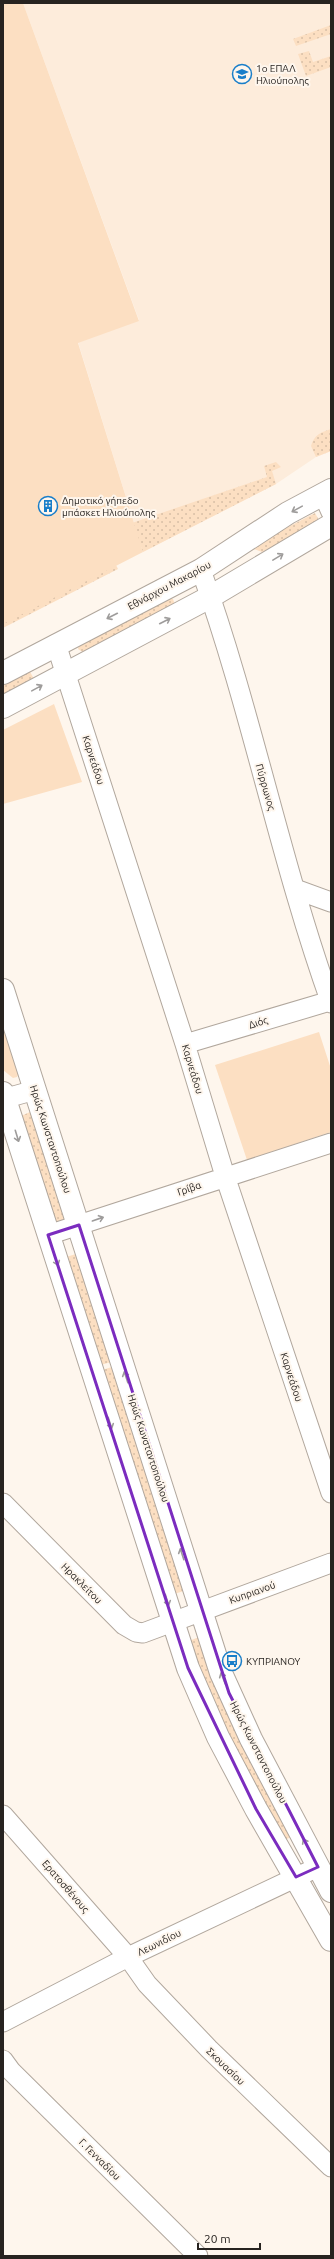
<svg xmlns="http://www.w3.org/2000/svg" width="334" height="2259" viewBox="0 0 334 2259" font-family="Ubuntu,sans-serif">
  <defs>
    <pattern id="grass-dots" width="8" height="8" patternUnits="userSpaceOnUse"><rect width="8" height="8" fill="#fcdfc2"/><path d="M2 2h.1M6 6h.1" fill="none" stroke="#d8bfa6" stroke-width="1.8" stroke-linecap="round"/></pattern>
  </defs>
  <rect width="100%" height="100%" fill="#fef6ed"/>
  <path fill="#fdecdb" d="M23 3H331V451L316 457 276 484 143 552 78 342 139 320Z"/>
  <path fill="url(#grass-dots)" d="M331 25V34L296 46 293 39Z
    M309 51 313 62 331 56V67L306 76 298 54Z
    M331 429V451L316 457 311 446C314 435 321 432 331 429Z
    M276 462 281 467 272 471 276 484 143 552 132 523 267 477 264 466Z
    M315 513 320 522 262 552 254 549 255 544Z
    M114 561 118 569 3 628V599Z
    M168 598 173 599 175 605 84 653 78 649 79 645Z
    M29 670 34 679 3 695V684Z
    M30 1112 65 1219 55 1222 21 1116Z
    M76 1254 111 1362 101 1365 66 1257Z
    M112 1367 184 1591 174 1594 102 1370Z
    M199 1637 291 1837 281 1842 217 1717 189 1641Z"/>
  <path fill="#fcdfc2" d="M3 3H23L139 321 78 343 143 552 3 624Z
    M54 704 82 782 3 804V730Z
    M3 1020 19 1073 17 1077 13 1078 3 1070Z
    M319 1032 331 1069V1132L247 1160 215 1065Z"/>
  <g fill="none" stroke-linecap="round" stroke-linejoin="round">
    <defs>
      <path id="street" d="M323 494 331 512
        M201 570C252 712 280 861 331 1003
        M56 644 185 1044 225 1176 331 1493
        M295 889 331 902
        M185 1044 330 1001
        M3 1099 35 1090
        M48 1235 331 1143
        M3 1503 124 1625 136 1632 143 1633 331 1563
        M3 1815 128 1957 147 1984 209 2049 331 2167
        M3 2022 128 1957 318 1867
        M3 2060 11 2071 198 2256"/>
      <path id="secondary" d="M3 673 201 570 288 513 331 490
        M3 707 210 597 331 525
        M3 990 221 1673 251 1739 331 1891
        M3 1093 188 1668 218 1737 256 1809 331 1940"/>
    </defs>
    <use href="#street" stroke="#b1a79d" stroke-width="21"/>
    <use href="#secondary" stroke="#b1a79d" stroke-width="24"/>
    <use href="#street" stroke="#fff" stroke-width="19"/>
    <use href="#secondary" stroke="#fff" stroke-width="22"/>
  </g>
  <defs><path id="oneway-shaft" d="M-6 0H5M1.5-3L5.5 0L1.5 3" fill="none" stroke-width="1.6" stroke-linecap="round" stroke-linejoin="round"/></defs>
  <g stroke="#9e9c9b">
    <use href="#oneway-shaft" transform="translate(297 509) rotate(151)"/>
    <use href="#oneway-shaft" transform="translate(278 557) rotate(-31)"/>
    <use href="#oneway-shaft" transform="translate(112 616) rotate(153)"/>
    <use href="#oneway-shaft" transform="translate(165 621) rotate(-27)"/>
    <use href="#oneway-shaft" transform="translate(37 688) rotate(-29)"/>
    <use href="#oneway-shaft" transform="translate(17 1136) rotate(73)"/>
    <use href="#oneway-shaft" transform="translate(98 1219) rotate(-19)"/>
    <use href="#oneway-shaft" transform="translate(56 1260) rotate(71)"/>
    <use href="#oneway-shaft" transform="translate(126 1377) rotate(-108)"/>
    <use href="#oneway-shaft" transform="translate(110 1423) rotate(72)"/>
    <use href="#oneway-shaft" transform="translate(182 1554) rotate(-108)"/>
    <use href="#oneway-shaft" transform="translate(167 1600) rotate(73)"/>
    <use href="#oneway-shaft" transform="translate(223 1678) rotate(-111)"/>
    <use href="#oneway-shaft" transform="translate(306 1844) rotate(-118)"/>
  </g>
  <path fill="none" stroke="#7b2cbf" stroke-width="3" stroke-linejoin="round" d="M79 1225 229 1693 318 1867 296 1877 256 1809 188 1668 48 1235Z"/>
  <defs>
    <symbol id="school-ring" viewBox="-11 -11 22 22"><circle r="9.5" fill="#fef6ed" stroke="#197ec9" stroke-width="1.5"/><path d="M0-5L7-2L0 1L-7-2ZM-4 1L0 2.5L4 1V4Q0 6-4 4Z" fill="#197ec9"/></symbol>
    <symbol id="building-ring" viewBox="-11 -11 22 22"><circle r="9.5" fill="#fef6ed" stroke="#197ec9" stroke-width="1.5"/><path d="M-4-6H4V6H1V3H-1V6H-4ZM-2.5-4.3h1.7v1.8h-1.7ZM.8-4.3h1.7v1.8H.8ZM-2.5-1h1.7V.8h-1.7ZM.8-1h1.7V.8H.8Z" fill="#197ec9"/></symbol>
    <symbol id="bus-ring" viewBox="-11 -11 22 22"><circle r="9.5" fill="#fef6ed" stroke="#197ec9" stroke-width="1.5"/><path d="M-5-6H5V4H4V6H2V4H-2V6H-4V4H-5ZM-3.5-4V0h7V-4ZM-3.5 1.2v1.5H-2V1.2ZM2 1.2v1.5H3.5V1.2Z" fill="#197ec9"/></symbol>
  </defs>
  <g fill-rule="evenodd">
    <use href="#school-ring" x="231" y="63" width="22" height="22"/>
    <use href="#building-ring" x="37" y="495" width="22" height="22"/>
    <use href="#bus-ring" x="221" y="1650" width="22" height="22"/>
  </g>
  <g text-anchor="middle" stroke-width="4" stroke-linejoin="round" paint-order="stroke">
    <g font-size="10" fill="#272320" stroke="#fef6ed" text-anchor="start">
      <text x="256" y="72">1ο ΕΠΑΛ<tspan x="256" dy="12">Ηλιούπολης</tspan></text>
      <text x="62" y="504">Δημοτικό γήπεδο<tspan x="62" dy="12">μπάσκετ Ηλιούπολης</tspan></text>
      <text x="246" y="1665">ΚΥΠΡΙΑΝΟΥ</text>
    </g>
    <g font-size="10" fill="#272320" stroke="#fef6ed">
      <text transform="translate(169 585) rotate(-28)" y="4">Εθνάρχου Μακαρίου</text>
      <text transform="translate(94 760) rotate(72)" y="4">Καρνεάδου</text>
      <text transform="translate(266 787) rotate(74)" y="4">Πύρρωνος</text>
      <text transform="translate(258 1022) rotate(-17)" y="4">Διός</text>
      <text transform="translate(193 1069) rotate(73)" y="4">Καρνεάδου</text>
      <text transform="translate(51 1139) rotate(72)" y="4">Ηρώς Κωνσταντοπούλου</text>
      <text transform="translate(189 1188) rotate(-19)" y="4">Γρίβα</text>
      <text transform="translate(292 1377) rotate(72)" y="4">Καρνεάδου</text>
      <text transform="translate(149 1448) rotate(72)" y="4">Ηρώς Κωνσταντοπούλου</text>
      <text transform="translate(82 1583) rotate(45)" y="4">Ηρακλείτου</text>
      <text transform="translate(252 1592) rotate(-20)" y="4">Κυπριανού</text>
      <text transform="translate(259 1752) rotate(63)" y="4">Ηρώς Κωνσταντοπούλου</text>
      <text transform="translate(66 1886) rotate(49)" y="4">Ερατοσθένους</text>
      <text transform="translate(159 1942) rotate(-26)" y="4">Λεωνιδίου</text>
      <text transform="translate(226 2066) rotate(44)" y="4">Σκουασίου</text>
      <text transform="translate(100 2159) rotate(45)" y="4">Γ. Γενναδίου</text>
    </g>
  </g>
  <rect width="334" height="2259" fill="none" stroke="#272320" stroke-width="8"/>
  <path d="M198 2243v6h62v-6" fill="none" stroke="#272320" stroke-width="2"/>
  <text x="204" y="2243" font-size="12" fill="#272320" stroke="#fef6ed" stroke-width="3" paint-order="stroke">20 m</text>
</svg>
